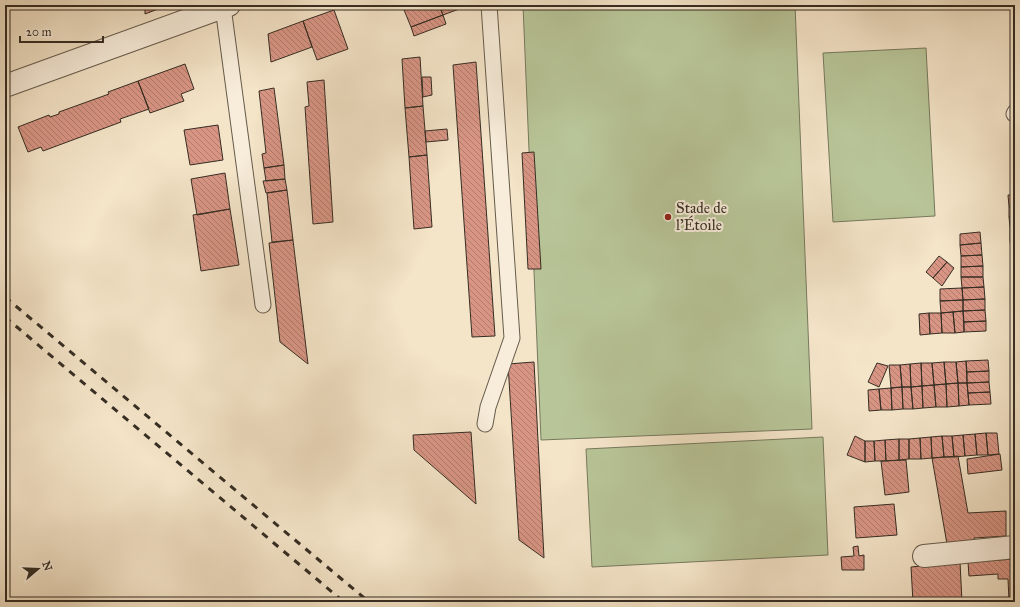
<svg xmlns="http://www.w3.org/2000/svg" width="1020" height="607" viewBox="0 0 1020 607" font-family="'IM FELL Great Primer',serif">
  <defs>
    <pattern id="building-back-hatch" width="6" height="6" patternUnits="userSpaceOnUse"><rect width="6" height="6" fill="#d89584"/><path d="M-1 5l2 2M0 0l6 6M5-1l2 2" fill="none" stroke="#b07a6c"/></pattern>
  </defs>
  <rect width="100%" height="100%" fill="#f4e4c8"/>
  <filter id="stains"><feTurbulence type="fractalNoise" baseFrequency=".005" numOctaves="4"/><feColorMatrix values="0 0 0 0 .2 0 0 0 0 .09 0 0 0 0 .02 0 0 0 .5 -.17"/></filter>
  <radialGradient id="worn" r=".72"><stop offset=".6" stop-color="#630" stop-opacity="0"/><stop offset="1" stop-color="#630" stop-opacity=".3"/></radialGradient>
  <path fill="#b8c598" stroke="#76795e" d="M523 5H795L812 429 541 440Z
    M926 48 935 216 833 222 823 53Z
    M823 437 828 555 592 567 586 449Z"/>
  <path fill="url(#building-back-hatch)" stroke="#352d23" d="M145 5H158V9L145 14Z
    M402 5H439L443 15 411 27Z
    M439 5H470L443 15Z
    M334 10 348 49 317 60 303 21Z
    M443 15 446 24 414 36 411 27Z
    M303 21 312 47 271 62 268 34Z
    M420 57 423 106 405 108 402 59Z
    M476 62 495 336 472 337 453 65Z
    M185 64 194 89 181 94 184 101 150 113 138 81Z
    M422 77H431L432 95 423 97Z
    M324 80 333 222 313 224 305 107 309 106 307 82Z
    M138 81 149 109 120 119 121 122 43 151 41 147 28 152 18 127 49 115 50 117 59 114V112L109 94 108 92Z
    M274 88 284 165 264 168 262 154 266 153 259 91Z
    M423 106 427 155 409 157 405 108Z
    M218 125 223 160 190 165 184 130Z
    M447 129 448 140 426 142 425 131Z
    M534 152 541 269H528L522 153Z
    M427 155 432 227 414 229 409 157Z
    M284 165 285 179 266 181 264 168Z
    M225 173 230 209 197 215 191 179Z
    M285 179 287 190 266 193 263 181Z
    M287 190 293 240 272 242 267 193Z
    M1008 195H1015V206L1009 207Z
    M1015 206V217H1009V207Z
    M230 209 239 265 201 271 193 215Z
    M1009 217H1015V227L1010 228Z
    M1015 227V239L1010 240V228Z
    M980 232 981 243 960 245V234Z
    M1015 239V249L1011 250 1010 240Z
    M293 240 308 364 280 342 269 243Z
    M981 243 982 255 961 256 960 245Z
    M1015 249V261L1011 262V250Z
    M982 255 983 266 961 267V256Z
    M939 256 947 262 933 278 926 272Z
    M947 262 954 268 942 286 933 278Z
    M983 266V277H961V267Z
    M961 277H983L984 287 962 288Z
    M984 287 985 299 963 300 962 288Z
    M962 288 963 300 940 301V289Z
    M985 299V310L963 311V300Z
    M963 300V311L941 313 940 301Z
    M985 310 986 321 964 322 963 311Z
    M963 311 964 332 955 333 953 312Z
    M953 312 955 333H942L941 313Z
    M929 313H941L942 333 930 334Z
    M929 313 930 334 920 335 919 314Z
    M986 321V331L964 332V322Z
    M988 360 989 371 967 372 966 361Z
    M966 361 967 383H958L956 362Z
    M534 362 544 558 519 540 508 364Z
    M944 362H956L958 383 946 384Z
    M944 362 946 384 934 385 932 363Z
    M877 363 888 366 879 387 868 382Z
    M921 363H932L934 385 922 386Z
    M921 363 922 386 911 387 910 364Z
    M910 364 911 387H902L900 365Z
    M889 365H900L902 387 891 388Z
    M989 371V382L967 383V372Z
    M989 382 990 392 968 393 967 383Z
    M958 383 959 406 947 407 946 384Z
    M958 383H967L969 405 959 406Z
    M946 384 947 407H936L934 385Z
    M934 385 936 407 923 408 922 386Z
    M922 386 923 408 913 409 911 387Z
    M902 387 903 409 892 410 891 388Z
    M902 387H911L913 409H903Z
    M891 388 892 410H881L879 389Z
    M879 389 881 410 869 411 868 390Z
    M990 392 991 404 969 405 968 393Z
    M471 432 476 504 414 450 413 435Z
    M986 433 988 455H977L975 434Z
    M986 433H997L999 454 988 455Z
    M975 434 977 455 965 456 963 435Z
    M963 435 965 456 954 457 952 436Z
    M855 436 865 441V462L847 455Z
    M942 436H952L954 457H944Z
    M942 436 944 457 932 458 931 437Z
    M931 437 932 458 921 459 920 438Z
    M920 438 921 459H909V439Z
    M899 439V460L886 461 885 440Z
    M899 439H909V459L899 460Z
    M885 440 886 461H875L874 441Z
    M865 441H874L875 461 865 462Z
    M1000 454 1002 470 968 474 967 459Z
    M958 456 968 513 1006 511V536L974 538V542L947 544 932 458Z
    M906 460 909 492 885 495 881 461Z
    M894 504 897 535 856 538 854 507Z
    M858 546 859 556 864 555V570H842L841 557 854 556 853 547Z
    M1015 559V600L1009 601 1008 579H998V574L969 576 968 562Z
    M960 562 962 602H913L911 567Z"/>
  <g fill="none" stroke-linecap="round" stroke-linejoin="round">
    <defs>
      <path id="service" d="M223 7 263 305
        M1014 114 1015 112
        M485 424 488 407 512 338 489 5"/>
      <path id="minor" d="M5 86 229 5
        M924 556 1015 547"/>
    </defs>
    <use href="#service" stroke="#655b4c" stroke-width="17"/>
    <use href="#minor" stroke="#655b4c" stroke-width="24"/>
    <use href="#service" stroke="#f8eddb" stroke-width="15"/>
    <use href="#minor" stroke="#f8eddb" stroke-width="22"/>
    <path stroke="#352d23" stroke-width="3" stroke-dasharray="7 7" stroke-linecap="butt" d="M5 297 369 602
      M5 317 344 602"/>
  </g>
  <circle fill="#8f2418" stroke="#f8eddb" stroke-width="1.5" cx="668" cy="217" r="4"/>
  <g text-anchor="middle" stroke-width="4" stroke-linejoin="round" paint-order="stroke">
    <g font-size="15" fill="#352d23" stroke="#f8eddb" text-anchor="start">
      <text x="676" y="213">Stade de<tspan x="676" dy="17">l'Étoile</tspan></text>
    </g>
  </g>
  <rect width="1020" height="607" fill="none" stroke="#f4e4c8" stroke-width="20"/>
  <rect x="6" y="6" width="1008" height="595" fill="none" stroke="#352d23" stroke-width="2"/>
  <rect x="10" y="10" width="1000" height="587" fill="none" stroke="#352d23"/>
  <g transform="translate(38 569) rotate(71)" stroke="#f8eddb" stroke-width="3" paint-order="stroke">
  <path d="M0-3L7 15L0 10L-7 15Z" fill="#352d23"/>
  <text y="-6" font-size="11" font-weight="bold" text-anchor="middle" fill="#352d23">N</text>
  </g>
  <path d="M20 36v6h83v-6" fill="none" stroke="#352d23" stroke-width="2"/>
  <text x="26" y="36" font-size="12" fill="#352d23" stroke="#f8eddb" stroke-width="3" paint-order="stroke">20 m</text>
  <rect width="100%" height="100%" filter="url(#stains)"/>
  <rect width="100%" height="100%" fill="url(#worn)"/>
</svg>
